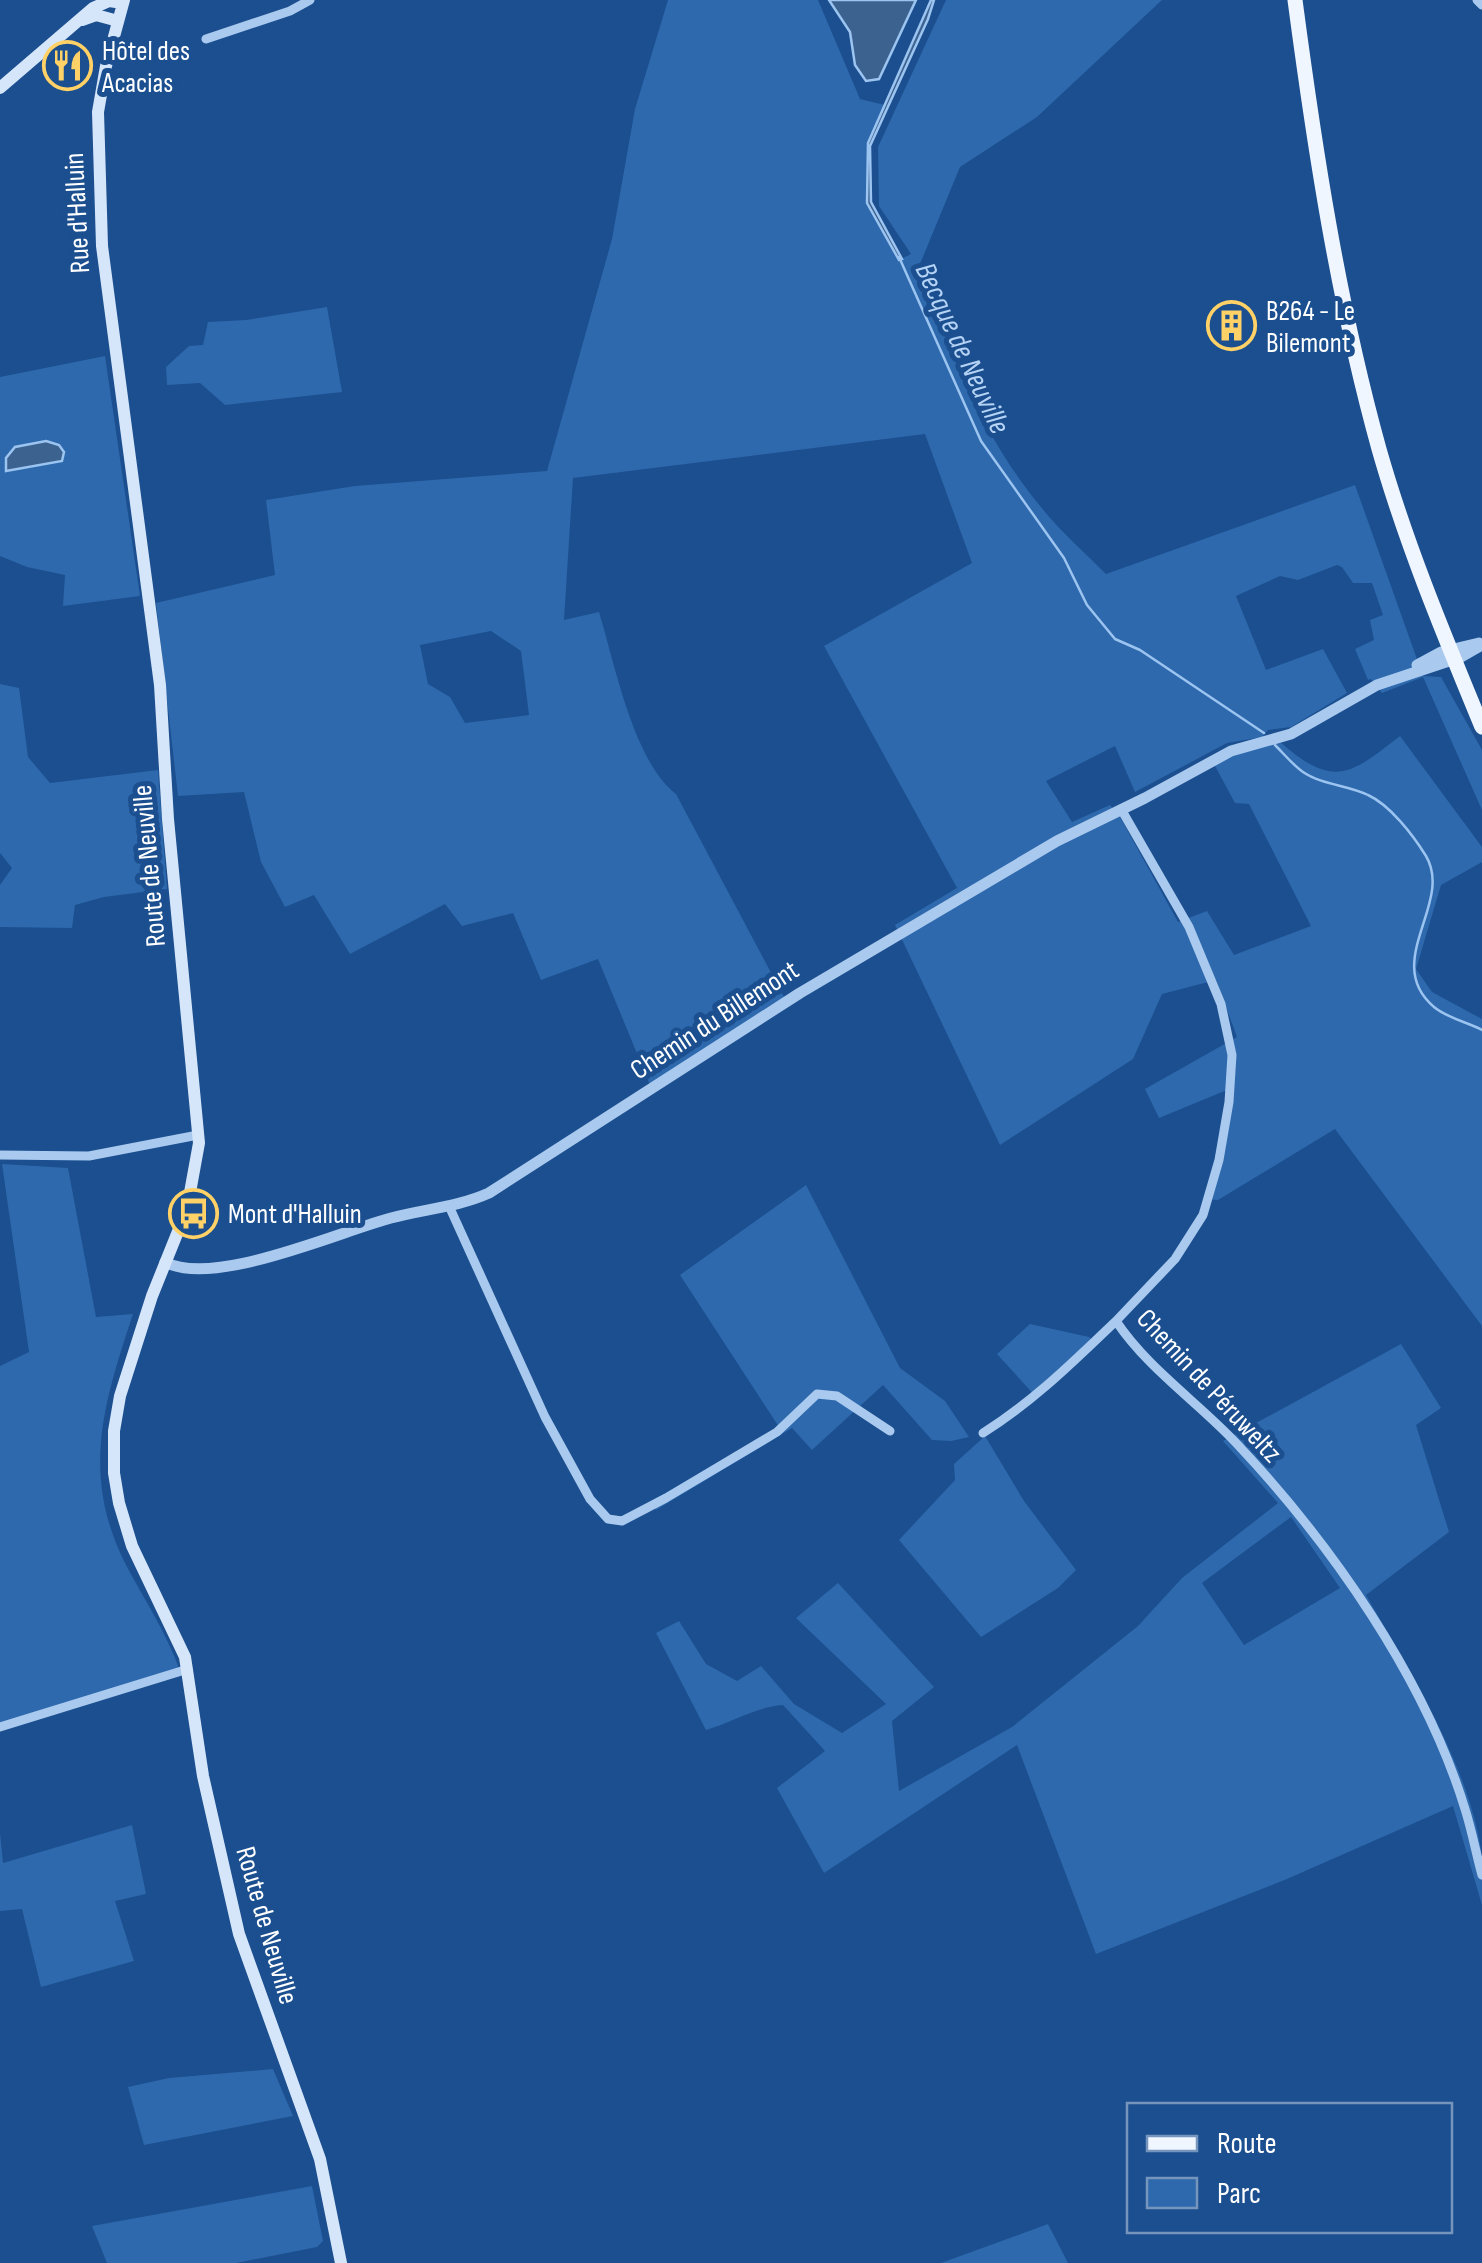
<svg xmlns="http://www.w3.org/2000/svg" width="1482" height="2263" viewBox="0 0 1482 2263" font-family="'Sofia Sans Condensed',sans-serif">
  <rect width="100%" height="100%" fill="#1b4f8f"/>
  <path fill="#2e69ad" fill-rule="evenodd" d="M668 0H818L860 99 885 105 868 143 867 203 899 260 911 254 879 206 878 147 946 0H1162L1037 117 960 167 920 264C949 351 982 436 1041 507 1060 531 1084 552 1106 574L1355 485 1423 676 1441 677 1482 750V810L1423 677 1382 693 1371 679 1368 680 1355 649 1374 640 1370 620 1383 615 1372 583H1353L1342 567 1337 565 1298 580 1280 576 1236 596 1266 670 1323 649 1347 693 1291 727 1268 730 1262 737 1227 743 1135 792 1115 746 1046 781 1072 822 1110 805 1120 817 1178 922 1207 911 1234 955 1311 926 1249 804 1235 803 1215 766 1235 753 1280 742C1334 789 1350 775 1400 736L1482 847V862L1441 885 1416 969 1432 992 1482 1019V1326L1335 1129 1218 1200 1204 1199 1211 1182 1227 1090 1159 1118 1145 1089 1237 1037 1216 980 1162 994 1133 1059 1000 1145 895 925 957 888 824 646 972 563 925 434 573 478 564 620 599 612C615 664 633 761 676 794L784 997 650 1085 598 959 541 980 513 913 462 926 445 904 350 954 314 895 285 907 261 862 244 792 178 796 156 603 275 575 266 500 355 486 547 471 612 239 635 109ZM491 631 521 651 529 715 465 723 450 697 428 684 420 645Z
    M327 307 342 392 225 405 200 383 167 385 166 367 189 346 203 345 208 322 246 320Z
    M105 356 140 596 63 606 65 575 27 567 0 556V377Z
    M0 684 19 688 28 757 50 783 158 770 167 889 104 897 75 905 72 928 0 927V885L12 868 0 853Z
    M2 1164 68 1168 96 1317 133 1314C104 1402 81 1473 124 1561 143 1598 166 1631 180 1671L0 1723V1366L29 1352Z
    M806 1185 900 1368 945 1401 969 1437 951 1441 932 1440 883 1385 812 1450 792 1428 656 1510 650 1502 779 1427 680 1275Z
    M1030 1324 1089 1337 1097 1345 1037 1398 997 1354Z
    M1401 1344 1441 1408 1416 1425 1449 1532 1366 1595C1409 1670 1468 1764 1481 1850 1482 1867 1482 1887 1482 1905L1453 1806 1287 1879 1096 1954 1017 1745 824 1873 777 1788 825 1751 783 1705C756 1707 733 1722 706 1730L656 1633 679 1621 706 1664 737 1681 761 1666 794 1704 842 1733 886 1704 796 1618 838 1583 934 1687 892 1721 899 1791 1012 1727 1138 1626 1182 1578 1278 1503 1223 1441ZM1291 1517 1340 1588 1244 1645 1202 1583Z
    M985 1436 1024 1501 1076 1570 1058 1588 981 1637 899 1540 955 1480 954 1464Z
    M132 1825 146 1894 115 1901 134 1961 41 1987 22 1909 0 1911V1833L3 1863Z
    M273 2069 293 2116 144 2145 128 2087 169 2078Z
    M312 2186 323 2241 317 2247 236 2263H107L92 2226Z
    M1048 2224 1068 2263H941Z"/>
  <path fill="#3c6290" stroke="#9cc4f0" stroke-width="2.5" d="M829 0H916L879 79 866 81 855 65 850 32Z
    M931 0H934L928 19 870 146 871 202 902 259 899 260 867 203 868 143Z
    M46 441 59 445 64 452 62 461 6 471V458L15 447Z"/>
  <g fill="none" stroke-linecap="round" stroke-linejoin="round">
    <path stroke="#9cc4f0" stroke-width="2.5" d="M899 257 981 441 1064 558 1087 605 1115 639 1140 650 1264 733
      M1275 745C1284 754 1293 765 1303 772 1322 785 1348 785 1368 795 1390 805 1413 835 1426 856 1454 903 1381 962 1434 1007 1447 1018 1467 1022 1482 1030"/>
    <path stroke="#a9c9ee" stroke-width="9" d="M1477 0 1482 5
      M206 39 290 11 310 0
      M1121 809 1189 927 1221 1004 1232 1055 1229 1102 1219 1160 1203 1215 1175 1259 1116 1321C1148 1369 1199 1403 1238 1445 1331 1544 1425 1678 1465 1809 1472 1831 1476 1853 1482 1875
      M0 1155 89 1156 198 1135
      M449 1206 545 1417 590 1499 608 1519 622 1521 666 1498 777 1432 817 1394 837 1396 890 1431
      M983 1433C1034 1401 1073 1362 1116 1321
      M0 1727 188 1669"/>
    <path stroke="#a9c9ee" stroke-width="11" d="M1417 665 1441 652 1479 643
      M165 1262C214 1288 338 1232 391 1218 424 1209 458 1207 489 1193L800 993 1057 841 1145 798 1231 751 1291 734 1377 685 1461 657 1482 645"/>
    <path stroke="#d6e6fa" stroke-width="12" d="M124 0 106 66 98 112 102 246 160 685 168 819 199 1143 187 1209 152 1296 120 1396 114 1431V1473L119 1503 132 1546 185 1657 203 1776 239 1934 320 2159 341 2263
      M82 20 96 15 118 21
      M0 88 93 8 109 1 123 3"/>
    <path stroke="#f0f6ff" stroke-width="15" d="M1295 0C1315 151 1338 301 1379 449 1406 544 1444 635 1482 727"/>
  </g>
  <defs>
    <symbol id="restaurant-ring" viewBox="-11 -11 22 22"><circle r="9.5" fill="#1b4f8f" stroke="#ffd166" stroke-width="1.5"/><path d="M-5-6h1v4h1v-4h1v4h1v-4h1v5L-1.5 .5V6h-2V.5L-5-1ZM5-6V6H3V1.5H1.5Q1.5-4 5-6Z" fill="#ffd166"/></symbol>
    <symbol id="building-ring" viewBox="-11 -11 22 22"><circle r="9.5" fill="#1b4f8f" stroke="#ffd166" stroke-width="1.5"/><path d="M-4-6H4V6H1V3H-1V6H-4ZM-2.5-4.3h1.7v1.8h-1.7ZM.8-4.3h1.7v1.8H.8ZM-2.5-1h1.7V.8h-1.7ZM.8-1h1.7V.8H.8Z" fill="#ffd166"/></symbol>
    <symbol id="bus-ring" viewBox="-11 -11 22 22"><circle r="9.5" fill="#1b4f8f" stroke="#ffd166" stroke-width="1.5"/><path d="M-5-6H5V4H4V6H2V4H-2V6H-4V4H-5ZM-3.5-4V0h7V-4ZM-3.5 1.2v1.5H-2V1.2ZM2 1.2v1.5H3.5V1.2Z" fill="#ffd166"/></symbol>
  </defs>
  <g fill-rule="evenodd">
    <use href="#restaurant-ring" x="40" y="38" width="55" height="55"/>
    <use href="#building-ring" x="1204" y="298" width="55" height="55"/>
    <use href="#bus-ring" x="166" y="1186" width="55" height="55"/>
  </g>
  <g text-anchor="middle" stroke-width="10" stroke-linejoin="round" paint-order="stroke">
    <g font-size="28" fill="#fff" stroke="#1b4f8f" text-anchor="start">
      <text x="102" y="60">Hôtel des<tspan x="102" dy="32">Acacias</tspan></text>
      <text x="1266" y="320">B264 - Le<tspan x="1266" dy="32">Bilemont</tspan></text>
      <text x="228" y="1223">Mont d'Halluin</text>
    </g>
    <g font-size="28" fill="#fff" stroke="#1b4f8f">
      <text transform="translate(76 213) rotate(-93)" y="10">Rue d'Halluin</text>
      <text transform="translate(148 866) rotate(-95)" y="10">Route de Neuville</text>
      <text transform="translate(714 1019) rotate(-33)" y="10">Chemin du Billemont</text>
      <text transform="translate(1210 1385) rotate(47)" y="10">Chemin de Péruweltz</text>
      <text transform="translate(268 1925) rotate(74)" y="10">Route de Neuville</text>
    </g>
    <g font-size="30" font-style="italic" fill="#b5d3f5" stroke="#1b4f8f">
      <text transform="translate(963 348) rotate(65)" y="10">Becque de Neuville</text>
    </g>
  </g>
  <rect x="1127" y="2103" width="325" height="130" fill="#1b4f8f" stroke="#7695bc" stroke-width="2.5"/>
  <rect x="1147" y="2136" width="50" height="15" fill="#f0f6ff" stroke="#7695bc" stroke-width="2.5"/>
  <text x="1217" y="2153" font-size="30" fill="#ffffff">Route</text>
  <rect x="1147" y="2178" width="50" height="30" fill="#2e69ad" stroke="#7695bc" stroke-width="2.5"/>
  <text x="1217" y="2203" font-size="30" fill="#ffffff">Parc</text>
</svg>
